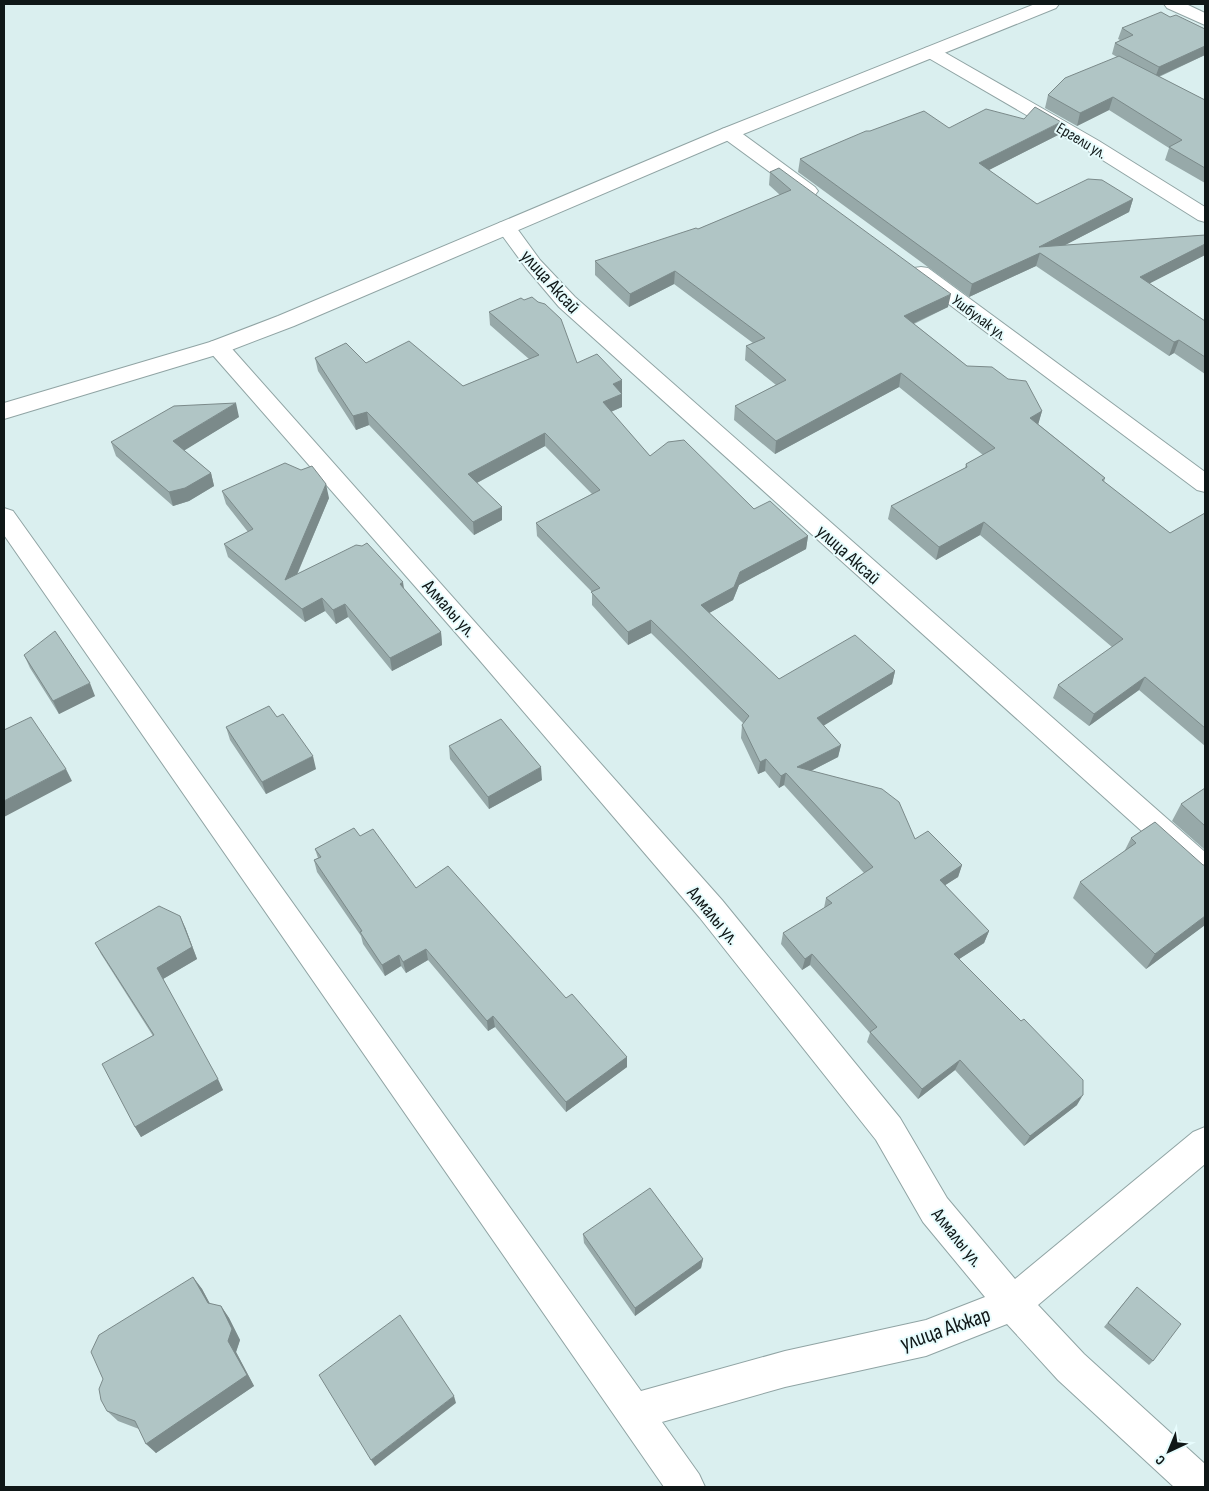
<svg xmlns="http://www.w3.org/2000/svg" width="1209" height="1491" viewBox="0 0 1209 1491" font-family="'Sofia Sans Condensed',sans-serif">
  <rect width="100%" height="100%" fill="#daefef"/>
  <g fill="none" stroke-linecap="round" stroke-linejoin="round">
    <defs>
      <path id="minor" d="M1164 4H1186L1205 13V25L1167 8Z
        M931 47 937 48 1099 141 1205 207V222L1198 220 1085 149 925 56 922 52 925 48Z
        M729 127 736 129 815 187 818 191 815 195 808 197 801 195 722 137 719 133 722 129Z
        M506 221 513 223 540 260 575 297 1205 852V882L1195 879 559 307 526 268 496 227 499 223Z
        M921 267 928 268 1205 472V492L1197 490 914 278 911 273 914 268Z
        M218 340 226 342 722 900 900 1118 947 1198 1015 1279 1193 1132 1205 1127V1164L1038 1305 1084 1354 1205 1464V1487H1174L1058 1380 1007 1324 926 1356 785 1387 662 1422 699 1474 705 1487H664L4 535V508L13 511 641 1391 785 1351 926 1320 985 1297 923 1222 876 1140 700 918 476 656 210 352 207 347 210 342Z"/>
      <path id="secondary" d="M1035 4H1059L1056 8 736 137 294 326 226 352 4 419V403L210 342 278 316 722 129Z"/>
    </defs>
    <use href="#minor" stroke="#90a4a4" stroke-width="2"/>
    <use href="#secondary" stroke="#90a4a4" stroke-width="2"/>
    <use href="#minor" fill="#fff" fill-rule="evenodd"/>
    <use href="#secondary" fill="#fff" fill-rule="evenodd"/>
  </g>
  <path fill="#97a9a9" d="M1170 17 1205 29V55L1159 77 1205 100V183L1165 160 1169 148 1109 110 1077 126 1045 108 1048 95 1117 57 1112 54 1115 43 1120 40 1118 39 1122 28Z
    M949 128 1058 135 989 170 1037 204 1133 199 1129 212 1065 245 1205 235V255L1149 283 1205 321V374L1174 353 1169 356 1036 266 969 297 798 172 800 159 870 131Z
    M770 172 948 307 914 324 967 366 1042 411 1038 424 1105 478 1104 482 1170 533 1205 513V746L1139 690 1089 726 1053 698 1058 685 1112 647 980 535 936 560 888 519 891 506 965 468 966 464 983 455 899 387 775 454 734 420 735 406 776 385 745 360 746 346 753 343 674 284 629 307 595 275V261L698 229 780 195 769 185Z
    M489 312 577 363 622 393V407L611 412 650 456 808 536 806 549 739 585 733 600 709 613 779 679 895 671 892 684 823 725 841 745 838 757 811 771 915 839 962 865 958 877 945 885 989 931 984 943 959 959 1077 1105 1024 1146 955 1070 918 1099 867 1042 870 1033 810 965 802 970 781 944 783 933 824 908 826 898 864 873 784 785 779 788 765 771 758 774 741 738 742 725 744 724 651 633 628 645 592 605V592L537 536 536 523 592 494 545 446 477 483 502 520 474 535 369 425 356 430 318 371 315 358 366 363 463 386 529 359 490 325Z
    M239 417 184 450 211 473 214 486 189 501 173 506 116 456 111 442Z
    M222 491 329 498 297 575 404 589 441 632 442 645 392 671 348 617 336 624 325 611 305 622 228 557 224 544 248 532 226 504Z
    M24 655 95 696 59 714 30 668Z
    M226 727 316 769 266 794 230 740Z
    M449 746 542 780 489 809 450 759Z
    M1205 788V850L1172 821 1181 804Z
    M1155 822 1205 925 1146 969 1073 898 1080 882 1124 852 1131 838Z
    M360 836 416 888 566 998 627 1057V1067L566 1112 495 1027 488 1031 428 960 406 973 401 966 385 976 363 944 361 936 317 872 314 860 318 858 315 849Z
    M185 927 197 959 163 979 223 1090 141 1137 135 1127 153 1036 101 954 95 943Z
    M583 1234 703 1259 701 1268 635 1316 584 1243Z
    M193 1277 202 1289 210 1304 221 1306 229 1318 240 1340 236 1352 254 1386 156 1453 139 1429 118 1421 107 1411Z
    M1137 1287 1153 1361 1149 1365 1104 1327Z"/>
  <path fill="#7b8a8a" d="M1205 46V55L1155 78 1159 67Z
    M1113 97 1109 110 1077 126 1080 113Z
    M1061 122 1058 135 977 176 979 163Z
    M1133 199 1129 212 1044 256 1040 253 1036 266 969 297 972 284 1039 247Z
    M1205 244V255L1135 291 1140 277Z
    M675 271 674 284 629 307 630 294Z
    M951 294 948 307 901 329 904 316Z
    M1179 340 1174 353 1169 356 1174 342Z
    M901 373 899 387 775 454 776 441Z
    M622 380V393L612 397 613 384Z
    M622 394V407L603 415V402Z
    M236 403 239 417 177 455 173 441Z
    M1042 411 1038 425 1030 418Z
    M367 412 369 425 356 430 353 416Z
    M545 433V446L469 487 468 474Z
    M211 473 214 486 189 501 173 506 169 492Z
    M326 484 329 498 289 593 285 580Z
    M502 507V520L474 535 473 522Z
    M984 522 980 535 936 560 939 547Z
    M808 536 806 549 739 585 733 600 700 618 701 605 740 572Z
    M403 582 405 595 400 584Z
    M322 598 325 611 305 622 302 609Z
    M345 604 348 617 336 624 333 610Z
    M651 620V633L628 645V632Z
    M441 632 442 645 392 671 390 658Z
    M895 671 892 684 815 731 817 718Z
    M1145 677 1139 690 1089 726 1094 714Z
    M90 683 95 696 59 714 53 701Z
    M841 745 838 757 795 779 797 767Z
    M313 756 316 769 266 794 262 782Z
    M766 759 765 771 758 774 760 762Z
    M541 767 542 780 489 809 488 797Z
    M66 769 72 781 4 817V801Z
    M786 773 784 785 779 788 781 776Z
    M962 865 958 877 936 891 940 880Z
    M180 916 185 927 197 959 163 979 157 968Z
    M1205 916V925L1146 969 1155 954Z
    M989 931 984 943 950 965 954 954Z
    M426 949 428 960 406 973 403 962Z
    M812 954 810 965 802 970 805 959Z
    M399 955 401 966 385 976 382 965Z
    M493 1016 495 1027 488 1031 487 1021Z
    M627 1057V1067L566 1112V1102Z
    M960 1060 955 1070 918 1099 922 1089Z
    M218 1079 223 1090 141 1137 135 1127Z
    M1083 1095 1077 1105 1024 1146 1030 1136Z
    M703 1259 701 1268 635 1316V1308Z
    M193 1277 202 1289 216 1315 208 1303Z
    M221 1306 229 1318 240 1340 236 1352 254 1386 156 1453 146 1444 228 1341Z
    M454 1396 456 1403 375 1466 371 1460Z"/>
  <path fill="#b0c5c5" stroke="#7b8a8a" d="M1161 12 1170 17 1176 15 1205 29V46L1159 67 1115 43 1133 35 1122 28Z
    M1119 56 1205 100V168L1169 147 1182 140 1113 97 1080 113 1048 95 1065 78Z
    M1035 107 1061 122 979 163 1037 204 1088 179 1102 180 1133 199 1039 247 1205 235V244L1140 277 1205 321V357L1179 340 1174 342 1040 253 972 284 800 159 866 131H870L924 111 949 128 986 109 1024 119Z
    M779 168 951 294 904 316 967 366 992 367 1008 379 1026 381 1042 411 1030 418 1105 478 1102 480 1170 533 1205 513V728L1145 677 1094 714 1058 685 1123 639 984 522 939 547 891 506 967 467 966 464 995 448 901 373 776 441 735 406 786 380 746 346 765 338 675 271 630 294 595 261 696 228 698 229 791 190 770 172Z
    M532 297 538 302 545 304 561 319 577 363 597 354 622 380 613 384 622 394 603 402 650 456 668 442 684 440 754 509 770 501 808 536 740 572 734 587 701 605 779 679 855 635 895 671 817 718 841 745 797 767 882 789 899 802 915 839 928 831 962 865 940 880 989 931 954 954 1021 1021 1024 1019 1083 1080V1095L1030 1136 960 1060 922 1089 870 1032 877 1027 812 954 805 959 783 933 832 903 826 898 873 867 786 773 781 776 766 759 760 762 742 725 749 716 651 620 628 632 591 592 600 588 536 523 600 490 545 433 468 474 502 507 473 522 367 412 353 416 315 358 346 343 366 363 409 341 463 386 539 355 489 312 521 298 524 300Z
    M236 403 173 441 211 473 185 488 169 492 111 442 174 406Z
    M285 463 301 470 312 466 326 484 285 580 356 545 362 546 367 543 403 582 400 584 441 632 390 658 345 604 333 610 322 598 302 609 224 544 253 529 222 491Z
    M55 631 90 683 53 701 24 655Z
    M269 706 277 717 283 714 313 756 262 782 226 727Z
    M31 717 66 769 4 801V730Z
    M501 719 541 767 488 797 449 746Z
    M1205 788V826L1181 804Z
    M1155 822 1203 865H1205V916L1155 954 1080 882 1136 843 1131 838Z
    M354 828 360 836 373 829 416 888 448 866 566 998 572 994 627 1057 566 1102 493 1016 487 1021 426 949 403 962 399 955 382 965 360 932 362 931 314 860 321 857 315 849Z
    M159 906 180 916 192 947 157 968 218 1079 135 1127 102 1064 154 1035 95 943Z
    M650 1188 703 1259 635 1308 583 1234Z
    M193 1277 208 1303 221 1306 232 1329 228 1341 247 1375 146 1444 135 1421 107 1411 101 1400 99 1389 103 1379 91 1352 99 1335Z
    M1137 1287 1181 1324 1153 1361 1108 1323Z
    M400 1315 454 1396 371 1460 319 1375Z"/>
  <g text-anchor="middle" stroke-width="4" stroke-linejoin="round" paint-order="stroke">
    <g font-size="16" fill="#0f1717" stroke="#e7fcfd">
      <text transform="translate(1082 140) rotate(31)" y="6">Ергели ул.</text>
      <text transform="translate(980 317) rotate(37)" y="6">Ушбулак ул.</text>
    </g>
    <g font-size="19" fill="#0f1717" stroke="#e7fcfd">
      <text transform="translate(551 281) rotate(48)" y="7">улица Аксай</text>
      <text transform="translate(849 554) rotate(42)" y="7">улица Аксай</text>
      <text transform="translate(450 608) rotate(48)" y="7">Алмалы ул.</text>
      <text transform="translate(714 915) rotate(50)" y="7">Алмалы ул.</text>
      <text transform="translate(958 1237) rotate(51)" y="7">Алмалы ул.</text>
    </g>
    <g font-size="22" fill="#0f1717" stroke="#e7fcfd">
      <text transform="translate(945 1328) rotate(-19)" y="8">улица Акжар</text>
    </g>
  </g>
  <rect width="1209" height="1491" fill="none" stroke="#0f1717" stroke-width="10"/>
  <g transform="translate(1169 1451) rotate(224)" stroke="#e7fcfd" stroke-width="4" paint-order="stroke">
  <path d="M0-4L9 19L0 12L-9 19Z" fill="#0f1717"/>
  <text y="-8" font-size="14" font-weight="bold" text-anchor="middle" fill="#0f1717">С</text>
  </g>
</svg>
